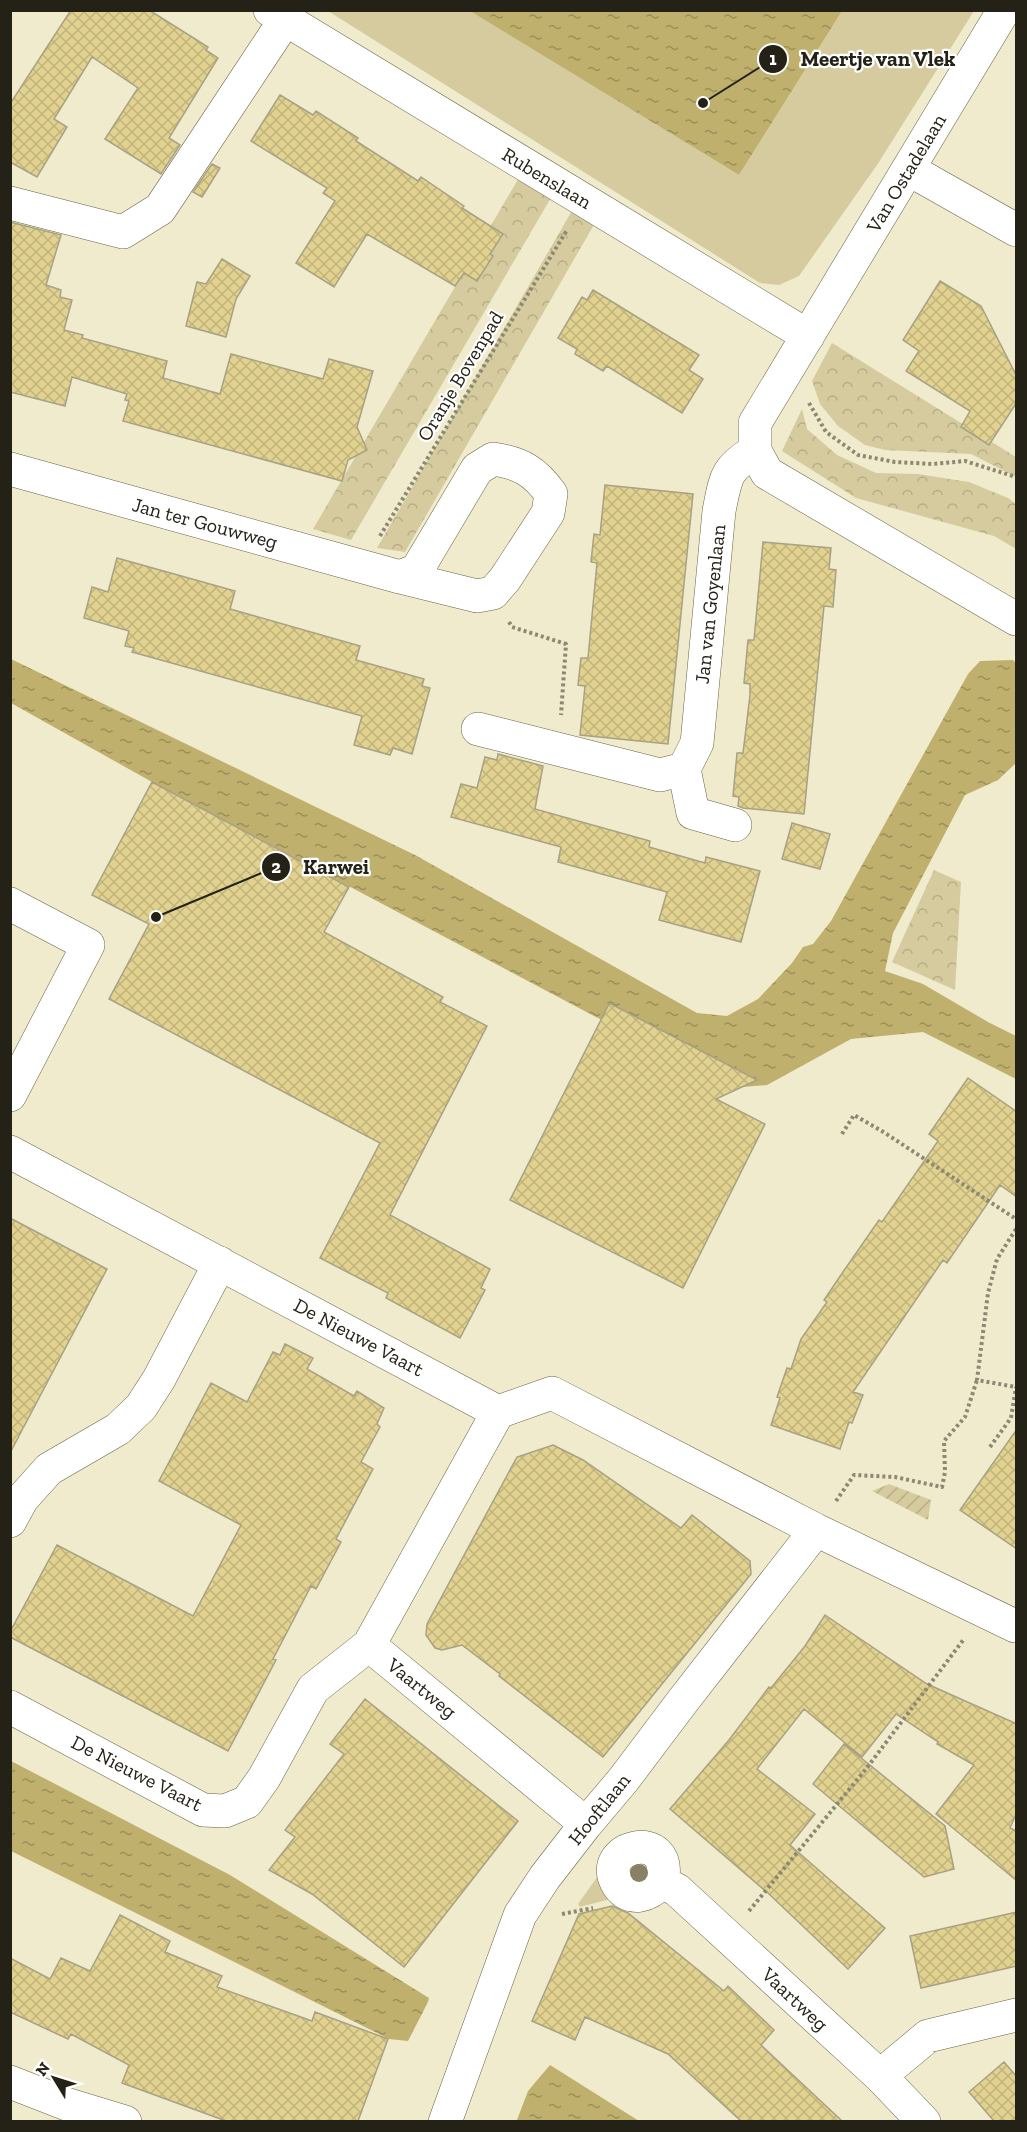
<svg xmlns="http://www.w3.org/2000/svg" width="1027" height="2132" viewBox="0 0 1027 2132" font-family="'Zilla Slab',serif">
  <defs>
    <pattern id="forest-crowns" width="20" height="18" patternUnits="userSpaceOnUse" patternTransform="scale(1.5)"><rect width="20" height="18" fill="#d5cb9e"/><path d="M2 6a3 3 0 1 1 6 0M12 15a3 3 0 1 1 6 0" fill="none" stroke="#b7ae87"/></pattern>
    <pattern id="garden-furrows" width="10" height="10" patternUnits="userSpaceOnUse" patternTransform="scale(1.5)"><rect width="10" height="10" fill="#d5cb9e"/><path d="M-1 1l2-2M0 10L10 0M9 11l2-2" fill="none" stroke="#b7ae87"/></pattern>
    <pattern id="water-ripples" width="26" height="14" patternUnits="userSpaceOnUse" patternTransform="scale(1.5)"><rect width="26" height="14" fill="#bfb06e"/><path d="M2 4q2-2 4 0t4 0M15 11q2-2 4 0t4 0" fill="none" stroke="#9b8f59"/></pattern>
    <pattern id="building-cross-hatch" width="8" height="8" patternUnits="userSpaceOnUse" patternTransform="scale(1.5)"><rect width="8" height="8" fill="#e1d28f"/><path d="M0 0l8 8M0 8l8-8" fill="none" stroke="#c1b47b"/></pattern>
  </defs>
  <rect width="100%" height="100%" fill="#f1ebcd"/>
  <path fill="#d5cb9e" d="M328 11H470L739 175 842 11H974L877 165 799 276 779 285 760 283Z
    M610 1859 618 1897 580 1907 578 1904Z"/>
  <path fill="url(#forest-crowns)" d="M520 176 552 196 351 540 313 529Z
    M573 209 595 223 405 552 377 548Z
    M832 343 1016 457V477L971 454 885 450 865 445 838 426 820 404 812 381Z
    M802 409 807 429 837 455 876 473 918 474 969 482 1008 498 1016 504V549L994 536 856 498 782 451Z
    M934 870 961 882 955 990 892 962Z"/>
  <path fill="url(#garden-furrows)" d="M889 1484 931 1500 928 1520 872 1491Z"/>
  <path fill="url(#water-ripples)" d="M470 11H842L739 175Z
    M11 659 415 855 697 1013 727 1016 758 999 792 963 803 947 813 944 831 921 968 674 980 661 1013 660 1016 663V763L998 780 965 795 893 933 885 971 923 984 988 1022 1016 1036V1079L923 1032 851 1039 767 1085 730 1088 152 782 11 703Z
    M11 1761 230 1875 429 1998 428 2002 408 2041 389 2039 11 1851Z
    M550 2065 639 2121 517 2120 528 2091Z"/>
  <path fill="url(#building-cross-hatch)" stroke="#a7a185" stroke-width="1.5" d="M71 10H149L208 47 206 50 218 58 169 138 180 145 161 174 105 139 138 88 92 57 54 119 67 127 37 177 10 162V104Z
    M280 95 313 115 316 111 358 138 356 141 418 181 421 177 464 206 462 208 503 234 490 254 493 256 477 281 464 273 455 286 367 234 334 287 296 263 335 201 323 193 327 188 251 141Z
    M212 164 220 168 202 197 193 192Z
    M10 222 61 235 46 285 61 290 60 297 72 300 64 330 83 335 82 338 167 361 163 378 220 394 231 354 323 379 329 359 373 371 357 427 367 450 348 460 342 481 123 421 129 401 125 400 127 394 72 377 65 406 10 392Z
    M222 259 250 276 236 299 226 337 186 326 197 282 206 284Z
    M940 281 981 306 1017 377V402L989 445 961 427 970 411 906 371 919 351 903 340Z
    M593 290 699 355 689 370 703 379 682 413 607 366 603 371 575 354 577 349 558 338 582 297 587 300Z
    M605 485 693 494 668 744 580 735 585 686 578 685 581 658H588L597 563 591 562 594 534 600 535Z
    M763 542 831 548 829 569 836 570 833 607 824 606 804 814 743 808 738 806 739 797 733 796 737 753H743L750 695V684L744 683 748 640H754Z
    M117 558 235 591 230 609 360 646 356 660 424 679 422 686 430 688 412 754 393 748 390 755 354 745 362 716 132 652 134 648 125 646 129 631 84 618 92 587 108 592Z
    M498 754 543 766 535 809 650 841 649 847 705 863 706 857 760 871 741 942 659 920 667 892 558 862 561 847 451 817 461 784 477 788 485 757 497 760Z
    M152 782 349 887 324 932 443 997 440 1002 487 1026 390 1215 490 1269 481 1288 485 1290 460 1338 386 1298 388 1293 320 1258 380 1143 109 999 149 924 92 895Z
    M792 823 830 834 820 869 782 859Z
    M609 1004H611L757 1080 716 1099 765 1124 683 1288 510 1200Z
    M968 1078 1017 1112V1197L1000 1185 947 1263 943 1260 853 1392 863 1395 852 1423 849 1422 840 1449 771 1425 780 1398 777 1397 787 1368 791 1369 801 1339 827 1302 824 1300 843 1272 879 1220 882 1222 938 1141 929 1134Z
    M10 1218 107 1269 10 1453Z
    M285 1344 313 1358 307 1369 354 1396 357 1391 384 1408 377 1424 380 1427 361 1462 373 1469 336 1539 341 1542 316 1589 311 1586 273 1659 276 1660 228 1751 10 1637V1632L57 1545 193 1616 241 1525 159 1481 211 1383 247 1402 273 1352 280 1355Z
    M1017 1429V1549L960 1510Z
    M553 1445 583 1460 681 1528 692 1515 750 1561 751 1574 603 1757 499 1676 500 1674 462 1645 442 1650 435 1648 426 1635 427 1624 517 1457Z
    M825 1615 927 1684 1017 1724V1812L1010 1828 1017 1831V1881L936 1814 974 1765 937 1744 938 1742 896 1714 862 1757 804 1709 757 1769 815 1814 790 1845 885 1928 848 1969 769 1894 670 1809 729 1740 769 1687 771 1688 805 1646Z
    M365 1699 518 1821 404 1967 312 1894 269 1870 295 1837 285 1830 344 1754 330 1744Z
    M844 1744 945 1826 954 1869 924 1877 813 1784Z
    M612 1906 628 1913 724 1991 728 1986 774 2030 761 2045 842 2121H741L668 2054 585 2017 575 2040 532 2021 579 1914Z
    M1017 1912V1966L921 1988 910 1936Z
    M120 1915 170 1941 165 1952 222 1976 217 1987 312 2021 315 2012 388 2039 358 2121H226L122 2083 129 2065 71 2034 68 2039 10 2012V1958L50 1979 61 1958 90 1971Z
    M1004 2062 1017 2077V2121H994L969 2092Z"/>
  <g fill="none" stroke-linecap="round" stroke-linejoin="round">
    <defs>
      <path id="minor" d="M270 10 808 336
        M1004 10 755 423V451L767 473 1016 619
        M908 169 1016 230
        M10 203 123 232 160 209 285 20
        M10 469 400 577 477 596 493 593 505 579 548 513 551 494C535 471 520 463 493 459L477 469 417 570 400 577
        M478 729 660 775 684 769 697 743 719 511C726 477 725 469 755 451
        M684 769 693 813 735 825
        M10 904 88 945 10 1095
        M10 1152 498 1412
        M10 1521 22 1499 49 1469 118 1429 141 1407 159 1379 220 1263
        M369 1645 586 1824
        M10 1707 203 1810 225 1811 247 1802 264 1778 313 1689 369 1645 498 1412 552 1393 816 1530 1015 1626
        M662 1882C650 1895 630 1903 618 1885 593 1846 675 1826 662 1882L677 1890 880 2076 924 2122
        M880 2076 928 2036 1016 2015
        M10 2082 69 2105 125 2122
        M445 2122 520 1915 545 1877 586 1824 624 1779 682 1702 816 1530"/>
    </defs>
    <use href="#minor" stroke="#696348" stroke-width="34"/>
    <path stroke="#8c8873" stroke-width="4" stroke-dasharray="3 3" stroke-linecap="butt" d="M809 403 826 432 858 455 895 462 933 464 965 461 1016 477
      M380 536 567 230
      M509 622 512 627 566 644 561 715
      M842 1134 854 1115 885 1133 1016 1219
      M1016 1229 997 1259 988 1293 977 1380 1016 1387
      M990 1447 1011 1418 1016 1387
      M836 1501 854 1475 895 1477 942 1487 945 1472 944 1441 965 1417 977 1380
      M749 1911 866 1769 964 1639
      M562 1914 593 1908"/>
    <use href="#minor" stroke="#fff" stroke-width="33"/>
  </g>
  <circle fill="#888163" cx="639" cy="1873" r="9"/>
  <g text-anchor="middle" stroke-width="4.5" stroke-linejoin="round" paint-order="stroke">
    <g font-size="20" fill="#242116" stroke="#fff">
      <text transform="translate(906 173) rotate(-59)" y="7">Van Ostadelaan</text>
      <text transform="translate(547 178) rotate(31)" y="7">Rubenslaan</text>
      <text transform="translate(460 376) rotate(-59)" y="7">Oranje Bovenpad</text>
      <text transform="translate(205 523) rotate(15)" y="7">Jan ter Gouwweg</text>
      <text transform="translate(710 604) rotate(-84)" y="7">Jan van Goyenlaan</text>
      <text transform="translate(359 1337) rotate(28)" y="7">De Nieuwe Vaart</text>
      <text transform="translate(422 1688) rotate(39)" y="7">Vaartweg</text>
      <text transform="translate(137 1773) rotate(27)" y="7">De Nieuwe Vaart</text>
      <text transform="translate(599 1809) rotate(-51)" y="7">Hooftlaan</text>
      <text transform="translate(795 1999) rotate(43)" y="7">Vaartweg</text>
    </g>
  </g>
  <path fill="none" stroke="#242116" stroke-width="2" d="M703 103L773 59M156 917L276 867"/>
  <g fill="#242116" stroke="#fff" stroke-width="2">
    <circle cx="703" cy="103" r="6"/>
    <circle cx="156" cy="917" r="6"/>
    <circle cx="773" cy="59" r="15"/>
    <circle cx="276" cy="867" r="15"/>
  </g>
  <g font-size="18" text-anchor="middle" font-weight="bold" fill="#fff">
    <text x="773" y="65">1</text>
    <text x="276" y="873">2</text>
  </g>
  <g font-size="21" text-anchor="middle" font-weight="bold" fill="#242116" stroke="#fff" stroke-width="4.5" stroke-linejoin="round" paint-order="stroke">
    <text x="878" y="66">Meertje van Vlek</text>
    <text x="336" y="874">Karwei</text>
  </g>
  <rect width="1027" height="2132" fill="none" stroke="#242116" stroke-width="24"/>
  <g transform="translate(54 2078) rotate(308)" stroke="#ffffff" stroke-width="4.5" paint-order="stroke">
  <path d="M0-4.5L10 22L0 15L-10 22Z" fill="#242116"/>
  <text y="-9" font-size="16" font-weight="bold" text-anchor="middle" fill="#242116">N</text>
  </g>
</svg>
